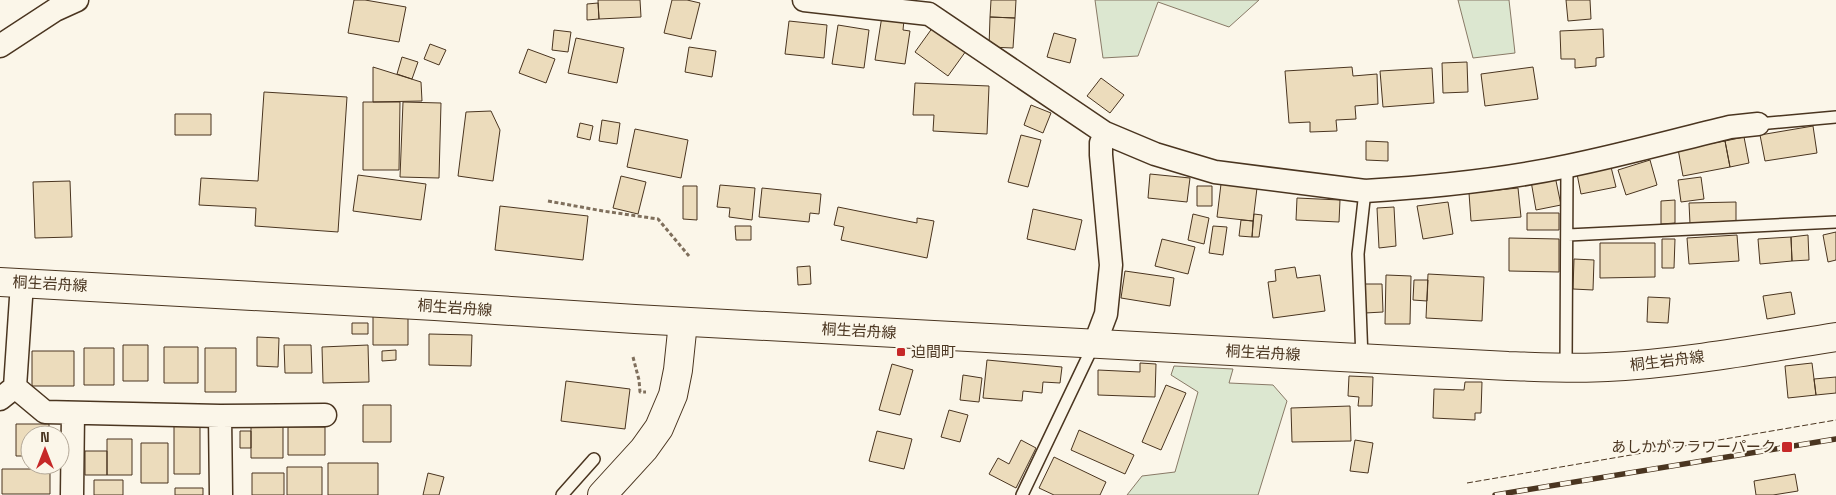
<svg xmlns="http://www.w3.org/2000/svg" width="1836" height="495" viewBox="0 0 1836 495" font-family="'Space Grotesk','Noto Sans JP',sans-serif">
  <rect width="100%" height="100%" fill="#fbf6e9"/>
  <path fill="#dce7d0" stroke="#887966" d="M1095 0H1259L1229 27 1158 2 1138 56 1103 58Z
    M1458 0H1509L1515 53 1473 58Z
    M1174 366 1233 369 1229 383 1273 385 1287 401 1258 495H1127L1142 476 1175 472 1198 392 1171 375Z"/>
  <path fill="#ecdcbc" stroke="#4a3520" d="M354 0H365L406 7 399 42 348 33Z
    M598 0H640L641 17 599 19Z
    M672 0H687L700 3 691 39 664 33Z
    M991 0H1016L1015 18 990 17Z
    M1566 0H1590L1591 19 1568 21Z
    M598 3 599 19 587 20V4Z
    M882 16 904 20 903 30 910 31 905 64 875 60Z
    M990 17 1015 18 1013 48 989 47Z
    M789 21 827 25 824 58 785 54Z
    M838 25 869 30 864 68 832 64Z
    M933 27 966 51 948 76 915 52Z
    M1603 29 1604 57 1596 58V66L1575 68V59H1561L1560 31Z
    M554 30 571 32 568 52 552 50Z
    M1054 33 1076 39 1070 63 1047 57Z
    M576 38 624 48 617 83 568 73Z
    M430 44 446 50 439 65 424 59Z
    M689 47 716 51 712 77 685 72Z
    M528 49 555 59 546 83 519 73Z
    M402 57 418 62 412 79 397 74Z
    M1467 62 1468 92 1443 93 1442 63Z
    M373 67 421 82 422 101 373 102Z
    M1352 67 1353 76 1377 74 1378 104 1355 106 1356 119 1336 120 1337 131 1310 132V122L1289 123 1285 71Z
    M1533 67 1538 99 1485 106 1481 74Z
    M1432 68 1434 103 1383 107 1380 71Z
    M1101 78 1124 95 1110 113 1087 96Z
    M915 83 989 86 987 134 933 131 934 115H913Z
    M264 92 347 97 338 232 255 226 256 208 199 205 201 178 258 181Z
    M363 102H400L399 170H363Z
    M403 102 441 103 439 178 400 177Z
    M1031 105 1051 113 1043 133 1024 125Z
    M491 111 500 130 493 181 458 176 466 112Z
    M175 114H211V135H175Z
    M602 120 620 123 617 144 599 141Z
    M580 123 593 126 590 140 577 137Z
    M1813 126 1817 153 1765 161 1760 135Z
    M635 129 688 140 681 178 627 167Z
    M1021 135 1041 140 1028 187 1008 182Z
    M1744 137 1749 163 1730 167 1725 141Z
    M1366 141 1388 142V161L1366 160Z
    M1725 141 1730 167 1683 176 1678 149Z
    M1650 160 1657 185 1626 195 1618 170Z
    M1611 167 1616 187 1581 194 1577 174Z
    M1150 174 1190 178 1187 202 1148 198Z
    M358 175 426 184 421 220 353 211Z
    M621 176 646 182 638 214 613 208Z
    M1555 176 1561 205 1536 210 1531 181Z
    M1701 177 1704 199 1681 202 1678 180Z
    M70 181 72 237 35 238 33 182Z
    M1221 184 1257 188 1253 221 1217 217Z
    M720 185 755 188 752 220 729 217 730 208 717 207Z
    M683 186H697V220L683 219Z
    M1197 186H1212V206H1197Z
    M762 188 821 194 819 214 810 213 809 222 759 217Z
    M1518 188 1521 217 1471 221 1469 193Z
    M1297 198 1340 200 1339 222 1296 220Z
    M1675 200V223L1661 224V201Z
    M1448 202 1453 234 1423 239 1417 206Z
    M1736 202V223L1690 224 1689 203Z
    M500 206 588 216 583 260 495 250Z
    M838 207 917 223V218L934 221 927 258 841 240 844 227 834 225Z
    M1394 207 1396 246 1379 248 1377 208Z
    M1033 209 1082 220 1075 250 1027 239Z
    M1527 213H1559V230H1527Z
    M1193 214 1209 218 1204 244 1188 240Z
    M1254 214 1262 215 1259 237H1252Z
    M1241 220 1253 221 1252 237 1239 236Z
    M735 226H751V240H736Z
    M1213 226 1227 227 1223 255 1209 253Z
    M1836 232V260L1828 262 1823 235Z
    M1737 235 1739 261 1689 264 1687 238Z
    M1808 235 1809 260 1792 261 1791 237Z
    M1791 237 1792 261 1760 264 1758 239Z
    M1509 238 1559 239V272L1509 271Z
    M1162 239 1195 247 1188 274 1155 266Z
    M1662 239H1675L1674 268H1662Z
    M1600 243H1655V277L1600 278Z
    M1574 259 1594 260 1593 290 1573 289Z
    M810 266 811 284 798 285 797 267Z
    M1295 267 1297 278 1320 275 1325 311 1273 318 1268 282 1276 281 1275 270Z
    M1125 271 1174 278 1170 306 1121 298Z
    M1428 274 1484 277 1482 321 1426 318Z
    M1386 275 1411 276 1410 324H1385Z
    M1414 280H1428L1427 301 1413 300Z
    M1363 284H1382L1383 312 1365 313Z
    M1791 292 1795 314 1767 319 1763 296Z
    M1648 297 1670 298 1668 323 1647 322Z
    M373 316 408 317V345H373Z
    M352 323H368V334H352Z
    M429 334 472 335 471 366 429 365Z
    M257 337 279 338 278 367 257 366Z
    M123 345H148V381H123Z
    M284 345H311L312 373H285Z
    M368 345 369 382 323 383 322 347Z
    M164 347H198V383H164Z
    M84 348H114V385H84Z
    M205 348H236V392H205Z
    M396 350V360L382 361V351Z
    M32 351H74V386H32Z
    M987 360 1062 367 1060 383 1043 382 1042 393 1023 391 1022 401 983 398Z
    M1140 363 1156 364 1155 397 1098 395V370L1140 372Z
    M1812 363 1816 395 1788 398 1785 366Z
    M892 364 913 370 900 415 879 410Z
    M963 375 982 378 979 402 960 400Z
    M1349 376 1373 377 1372 406H1358L1359 397 1348 396Z
    M1836 377V393L1816 395 1814 379Z
    M566 381 630 389 625 429 561 421Z
    M1465 382H1482L1481 413H1475V420L1433 418 1434 389 1464 390Z
    M1166 385 1186 393 1161 450 1142 442Z
    M363 405H391V442H363Z
    M1350 406 1351 441 1292 442 1291 408Z
    M949 410 968 415 960 442 941 437Z
    M16 424H49V435H30V456H16Z
    M174 424H200V474H174Z
    M251 425H283V458H251Z
    M288 427H325V455H288Z
    M1079 430 1134 455 1125 474 1071 450Z
    M240 431H251V448H240Z
    M877 431 912 439 904 469 869 461Z
    M107 439H132V475H107Z
    M1021 440 1036 448 1016 488 989 474 998 458 1009 464Z
    M1355 440 1373 443 1368 473 1350 471Z
    M141 443H168V483H141Z
    M85 451H107V475H85Z
    M1054 457 1106 482 1100 495H1054L1039 488Z
    M328 463H378V495H328Z
    M287 467H322V495H287Z
    M2 469H50V494H2Z
    M252 473H284V495H252Z
    M428 473 444 477 439 495H423Z
    M1795 474 1798 491 1773 495H1756L1754 481Z
    M94 480H123V495H94Z
    M175 488H203V495H175Z"/>
  <g fill="none" stroke-linecap="round" stroke-linejoin="round">
    <defs>
      <path id="lane" d="M1758 124 1836 117
        M1568 235 1836 222
        M1362 359 1358 254 1365 191
        M1566 367 1567 167
        M562 495 594 459
        M1022 495 1094 344"/>
      <path id="street" d="M804 0 929 14 1105 133 1155 154 1215 172 1365 191C1432 187 1502 180 1568 166 1622 155 1676 140 1730 127L1758 124
        M0 46 55 10 77 0
        M1095 343 1106 314 1111 265 1101 155V143L1105 133
        M15 387 45 412 220 416 325 415
        M0 399 15 387 22 283
        M220 416 221 495
        M72 495 73 413"/>
      <path id="secondary" d="M602 495 644 449 659 428 673 395 678 370 683 322"/>
      <path id="primary" d="M0 282 435 306 635 319 1508 366C1541 367 1574 369 1607 367 1683 363 1760 349 1836 337"/>
    </defs>
    <use href="#lane" stroke="#4a3520" stroke-width="14"/>
    <use href="#street" stroke="#4a3520" stroke-width="25"/>
    <use href="#secondary" stroke="#4a3520" stroke-width="30"/>
    <use href="#primary" stroke="#4a3520" stroke-width="30"/>
    <path stroke="#7f6f5c" stroke-width="3" stroke-dasharray="4 2.5" stroke-linecap="butt" d="M548 201 603 211 658 219 689 256
      M633 357 639 380 640 392H646"/>
    <use href="#lane" stroke="#fbf6e9" stroke-width="11"/>
    <use href="#street" stroke="#fbf6e9" stroke-width="22"/>
    <use href="#secondary" stroke="#fbf6e9" stroke-width="28"/>
    <use href="#primary" stroke="#fbf6e9" stroke-width="28"/>
    <defs>
      <path id="rail" d="M1495 495 1836 439"/>
    </defs>
    <use href="#rail" stroke="#4a3520" stroke-width="5.5"/>
    <use href="#rail" stroke="#fbf6e9" stroke-width="4" stroke-dasharray="11" stroke-linecap="butt"/>
    <path stroke="#4a3520" stroke-width="1" stroke-dasharray="6 2.5" stroke-linecap="butt" d="M1467 483 1836 420"/>
  </g>
  <g fill="#c62828" stroke="#fbf6e9" stroke-width="2">
    <rect x="896" y="347" width="10" height="10" rx="2.5"/>
    <rect x="1781" y="441" width="12" height="12" rx="2.5"/>
  </g>
  <g text-anchor="middle" stroke-width="4" stroke-linejoin="round" paint-order="stroke">
    <g font-size="15" fill="#4a3520" stroke="#fbf6e9">
      <text transform="translate(50 284) rotate(3)" y="5">桐生岩舟線</text>
      <text transform="translate(455 308) rotate(4)" y="5">桐生岩舟線</text>
      <text transform="translate(859 331) rotate(3)" y="5">桐生岩舟線</text>
      <text transform="translate(1263 353) rotate(3)" y="5">桐生岩舟線</text>
      <text transform="translate(1667 361) rotate(-7)" y="5">桐生岩舟線</text>
    </g>
    <g font-size="15" fill="#4a3520" stroke="#fbf6e9" text-anchor="start">
      <text x="911" y="357">迫間町</text>
      <text x="1776" y="452" text-anchor="end">あしかがフラワーパーク</text>
    </g>
  </g>
  <g transform="translate(45 450)"><circle r="24" fill="#fbf6e9" stroke="#b4a999"/>
  <path d="M0-4L9 19L0 12L-9 19Z" fill="#c62828"/>
  <text y="-8" font-size="14" font-weight="bold" text-anchor="middle" fill="#4a3520">N</text>
  </g>
</svg>
